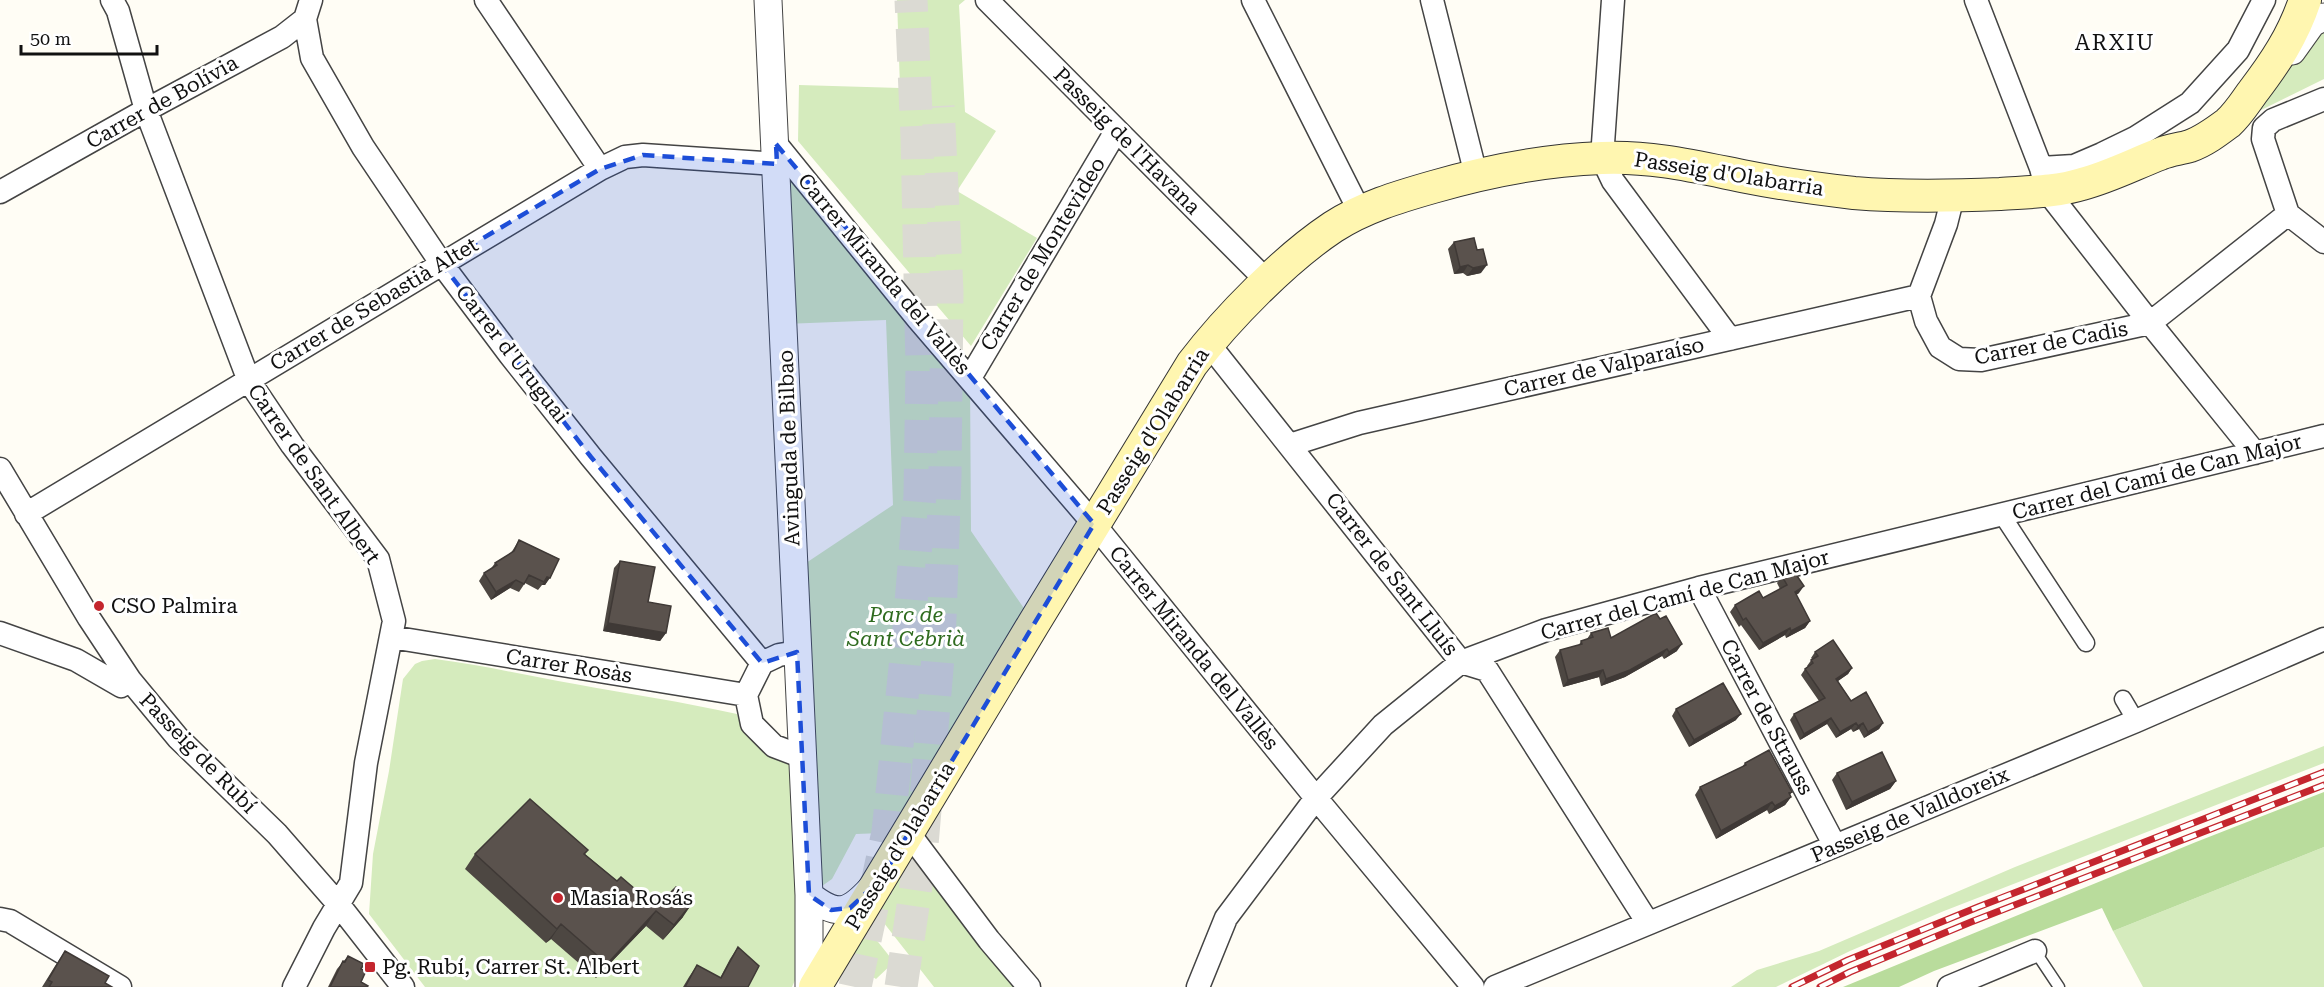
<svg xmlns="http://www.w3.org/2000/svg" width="2324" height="987" viewBox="0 0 2324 987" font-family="'Roboto Serif',serif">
  <rect width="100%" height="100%" fill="#fffdf5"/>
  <path fill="#d5ebbd" d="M897 0H965L959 5 965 112 996 131 957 191 1037 238 971 346 798 141 799 85 900 88Z
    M2324 24V79L2257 112 2286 74 2311 29Z
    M777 155 970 378 971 531 1034 623 908 832 856 834 832 879 809 895 794 571 893 505 886 320 784 324Z
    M435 659C483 665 528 676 575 684 629 694 683 702 737 714 746 743 764 752 790 763L798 956 796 978 792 987H425L369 914 373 854 389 771 403 679 415 664 422 661Z
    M2324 746V763L1944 911 1850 951 1776 987H1731L1757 970 1819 951 2015 867Z
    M2324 847V987H2143L2113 931Z
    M906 857 914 859 1016 987H934L873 909Z
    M863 923 894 962 876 979 849 962Z"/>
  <path fill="#b9dc9c" d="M2324 792V847L2113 931 2102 908 1934 971 1899 987H1843L2196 842Z"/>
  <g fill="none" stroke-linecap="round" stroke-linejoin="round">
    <path stroke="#dbdad3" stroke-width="33" stroke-dasharray="33 16" stroke-linecap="butt" d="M855 987 888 832 908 639 920 495 922 367 917 137 911 0
      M901 987 922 845 939 645 945 476 947 291 938 106"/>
    <defs>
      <path id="service" d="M2035 951 2059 987"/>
      <path id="pedestrian" d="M2002 515 2086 643
        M2123 699 2136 721"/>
      <path id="minor" d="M112 0 118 11 146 110 249 381 292 445 378 559 394 621 366 763 351 883 324 928 294 987
        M486 0 600 169 625 157 643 155 777 164
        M987 0 1268 282
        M1253 0 1360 212
        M1432 0 1476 175
        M1613 0 1602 158 1613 181 1730 339
        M1976 0 2041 168 2047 191 2150 323 2255 453
        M305 19 312 58 363 147 441 263 510 355 591 457 762 663
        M2324 99 2273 120 2264 128 2263 139 2288 214 2324 242
        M776 144 918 319 1094 524 1316 798 1473 987
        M2041 168 2074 166 2102 154 2135 138 2190 103 2238 50 2264 0
        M0 192 146 110 282 37 305 19 311 0
        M1953 196 1946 224 1919 296 1926 321 1940 347 1959 359 1981 360 2150 323 2288 214
        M1208 343 1461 662 1487 670 1648 923
        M970 378 1116 131
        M1290 445 1359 423 1919 296
        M0 469 89 618 130 680 178 738 277 834 339 905 403 987
        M26 514 600 169
        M1699 588 1835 846
        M0 633 76 660 121 686 130 680
        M391 637 746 695
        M797 652 779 655 762 663 746 695 752 724 774 746 803 757
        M908 832 989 940 1029 987
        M0 919 10 921 120 987
        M1198 987 1226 918 1316 798 1383 725 1461 662 1546 630 1699 588 2324 436
        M1495 987 2136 721 2324 639
        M1949 987 2035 951"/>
      <path id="tertiary" d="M768 0 809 895V987
        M2292 51 2312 23 2324 17
        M809 895C837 917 848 914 871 889"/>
      <path id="secondary" d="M815 987 1034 623 1192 364C1227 318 1285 259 1333 227 1364 207 1398 197 1433 187 1488 171 1545 160 1602 158 1654 156 1697 167 1747 177 1782 184 1819 189 1854 193 1902 197 1952 196 2000 194 2028 192 2056 192 2082 184 2109 177 2134 164 2160 154 2169 150 2180 149 2190 146 2204 141 2216 132 2228 123 2238 114 2244 104 2252 93 2275 63 2293 36 2305 0"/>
    </defs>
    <use href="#service" stroke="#444" stroke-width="13"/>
    <use href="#pedestrian" stroke="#444" stroke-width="19"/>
    <use href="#minor" stroke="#444" stroke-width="25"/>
    <use href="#tertiary" stroke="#444" stroke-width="29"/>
    <use href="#secondary" stroke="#333" stroke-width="34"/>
    <use href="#service" stroke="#fff" stroke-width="10"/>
    <use href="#pedestrian" stroke="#fff" stroke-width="16"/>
    <use href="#minor" stroke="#fff" stroke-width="22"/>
    <use href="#tertiary" stroke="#fff" stroke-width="27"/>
    <use href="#secondary" stroke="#fff6b0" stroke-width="32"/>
    <defs>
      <path id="rail" d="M1792 987 1848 960 1978 907 2324 772
        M1820 987 1850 972 1971 922 2324 785"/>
    </defs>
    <use href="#rail" stroke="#c4262e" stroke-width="7"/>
    <use href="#rail" stroke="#fff" stroke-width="4.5" stroke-dasharray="14" stroke-linecap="butt"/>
  </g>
  <path fill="#4d4742" d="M1454 242 1481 273 1467 276 1463 273 1454 274 1448 249Z
    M519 540 559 559 545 585H542L538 590 525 583 519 592 510 588 491 600 479 581 484 573 490 570 495 563 511 553Z
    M620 561 666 633 660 641 603 631 614 568Z
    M1782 576 1799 593 1796 595 1810 621 1805 628 1786 638 1785 635 1759 650 1741 625 1739 627 1730 612 1735 605 1763 598 1780 589 1777 583Z
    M1591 633 1611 638 1677 651 1664 659 1662 656 1625 677 1601 686 1599 677 1563 687 1555 657 1560 650 1579 645 1581 641 1587 639Z
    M1815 652 1852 668 1848 674 1838 681 1851 701 1883 723 1879 729 1864 738 1859 729 1853 732 1851 729 1836 738 1827 724 1800 740 1790 720 1794 714 1819 701 1801 675 1805 669 1808 667 1807 666 1812 659 1811 658Z
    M1676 709 1736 720 1689 747 1672 716Z
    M1745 763 1790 795 1791 797 1785 805 1769 814 1767 810 1716 839 1695 795 1700 787 1742 767Z
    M1837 773 1896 781 1890 789 1846 810 1832 780Z
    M588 850 585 854 617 881 656 907 683 917 663 940 646 926 596 978 551 939 546 943 465 869 475 854Z
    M738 947 748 987H683L689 977 697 965 720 978 730 959Z
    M65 951 105 983 112 987H42L55 966Z
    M348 956 361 969V982L367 987H328L337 969Z"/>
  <path fill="#3f3936" d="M1468 265 1463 273 1454 274 1460 267Z
    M1487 265 1481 273 1467 276 1473 268Z
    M547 577 550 578 545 585H542Z
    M516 580 510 588 491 600 496 592Z
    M1804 586 1799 593 1790 599 1795 592Z
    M1810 621 1805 628 1786 638 1791 631Z
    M608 623 666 633 660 641 603 631Z
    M1790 628 1785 635 1759 650 1763 643Z
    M1682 644 1677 651 1664 659 1669 652Z
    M1667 649 1662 656 1625 677 1601 686 1606 679Z
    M1852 668 1848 674 1832 685 1836 679Z
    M1603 670 1599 677 1563 687 1568 680Z
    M1741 714 1736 720 1689 747 1694 740Z
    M1831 718 1827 724 1800 740 1804 734Z
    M1856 723 1851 729 1836 738 1840 732Z
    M1863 723 1859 729 1853 732 1858 726Z
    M1883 723 1879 729 1864 738 1868 732Z
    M1896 781 1890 789 1846 810 1852 802Z
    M1792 792 1787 799 1791 797 1785 805 1769 814 1775 806 1789 793Z
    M1772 802 1767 810 1716 839 1721 831Z
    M693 902 683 917 663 940 674 925Z
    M656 911 646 926 596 978 607 964Z
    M561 924 551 939 546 943 557 929Z"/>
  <path fill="#5a524d" stroke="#3f3936" stroke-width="1.5" d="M1474 238 1477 250 1483 249 1487 265 1473 268 1468 265 1460 267 1454 242Z
    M519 540 559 559 550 578 547 577 544 582 529 575 524 584 516 580 496 592 484 573 497 565 495 563 514 551Z
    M620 561 655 567 648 602 671 606 666 633 608 623Z
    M1795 573 1804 586 1795 592 1810 621 1791 631 1790 628 1763 643 1746 618 1743 620 1735 605 1759 591 1763 598 1787 585 1782 576Z
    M1656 613 1660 619 1666 616 1682 644 1669 652 1667 649 1630 670 1606 679 1603 670 1568 680 1560 650 1582 644 1581 641 1593 637 1591 633 1608 628 1611 638Z
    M1833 640 1852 668 1836 679 1851 701 1866 692 1883 723 1868 732 1863 723 1858 726 1856 723 1840 732 1831 718 1804 734 1794 714 1825 698 1805 669 1813 663 1811 660 1818 656 1815 652Z
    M1723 683 1741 714 1694 740 1676 709Z
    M1769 750 1792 792 1789 793 1791 797 1775 806 1772 802 1721 831 1700 787 1746 765 1745 763Z
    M1882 752 1896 781 1852 802 1837 773Z
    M530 799 588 850 584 854 617 881 621 877 656 907 676 887 693 902 674 925 656 911 607 964 561 924 557 929 475 854Z
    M738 947 759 966 748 987H685L697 965 721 978Z
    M65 951 109 976 105 983 112 987H49L52 982 48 980Z
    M348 956 364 964 361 969 366 971 361 982 368 986 367 987H330L343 961 345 962Z"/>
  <path fill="#1d4ed8" fill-opacity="0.2" stroke="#1d4ed8" stroke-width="4.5" stroke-dasharray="12 8" stroke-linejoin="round" d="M776 144 1094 524 881 879 850 908 831 910 809 895 797 652 762 663 591 457 441 263 600 169 643 155 777 164Z"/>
  <g fill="#c4262e" stroke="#fff" stroke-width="2">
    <circle cx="99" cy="606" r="6"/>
    <circle cx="558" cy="898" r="6"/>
    <rect x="364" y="961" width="12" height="12" rx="3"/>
  </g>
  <g text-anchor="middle" stroke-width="6" stroke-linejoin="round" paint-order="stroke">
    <g font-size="21" fill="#111" stroke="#fff">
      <text transform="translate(162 102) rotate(-29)" y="7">Carrer de Bolívia</text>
      <text transform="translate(1127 141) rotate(45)" y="7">Passeig de l'Havana</text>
      <text transform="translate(1729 174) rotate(9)" y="7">Passeig d'Olabarria</text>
      <text transform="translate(1043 254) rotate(-59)" y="7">Carrer de Montevideo</text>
      <text transform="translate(884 274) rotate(50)" y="7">Carrer Miranda del Vallès</text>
      <text transform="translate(374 304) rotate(-31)" y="7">Carrer de Sebastià Altet</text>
      <text transform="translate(2051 343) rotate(-11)" y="7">Carrer de Cadis</text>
      <text transform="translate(512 354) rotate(52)" y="7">Carrer d'Uruguai</text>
      <text transform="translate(1604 367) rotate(-13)" y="7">Carrer de Valparaíso</text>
      <text transform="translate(1153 431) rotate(-58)" y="7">Passeig d'Olabarria</text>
      <text transform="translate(789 448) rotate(-92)" y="7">Avinguda de Bilbao</text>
      <text transform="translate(314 474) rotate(55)" y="7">Carrer de Sant Albert</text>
      <text transform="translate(2157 477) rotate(-14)" y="7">Carrer del Camí de Can Major</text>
      <text transform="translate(1392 574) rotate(52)" y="7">Carrer de Sant Lluís</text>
      <text transform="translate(1685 595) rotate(-15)" y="7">Carrer del Camí de Can Major</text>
      <text transform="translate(1194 648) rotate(51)" y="7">Carrer Miranda del Vallès</text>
      <text transform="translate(569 666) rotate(9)" y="7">Carrer Rosàs</text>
      <text transform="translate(1767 717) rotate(62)" y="7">Carrer de Strauss</text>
      <text transform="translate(198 753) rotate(46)" y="7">Passeig de Rubí</text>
      <text transform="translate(1910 815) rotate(-23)" y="7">Passeig de Valldoreix</text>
      <text transform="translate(900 846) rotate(-59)" y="7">Passeig d'Olabarria</text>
    </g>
    <g font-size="21" fill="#111" stroke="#fff" text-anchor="start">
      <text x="111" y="613">CSO Palmira</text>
      <text x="570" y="905">Masia Rosás</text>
      <text x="382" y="974">Pg. Rubí, Carrer St. Albert</text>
    </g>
    <g font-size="21" font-style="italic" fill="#2f6b1f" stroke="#fff">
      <text x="906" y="622">Parc de<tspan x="906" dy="24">Sant Cebrià</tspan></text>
    </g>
    <g font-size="22" letter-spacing="1.5" fill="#111" stroke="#fff">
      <text x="2115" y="50">ARXIU</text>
    </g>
  </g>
  <path d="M21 45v9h136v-9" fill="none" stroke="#111111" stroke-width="3"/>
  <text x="30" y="45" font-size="18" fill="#111111" stroke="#ffffff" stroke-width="4.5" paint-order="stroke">50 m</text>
</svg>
